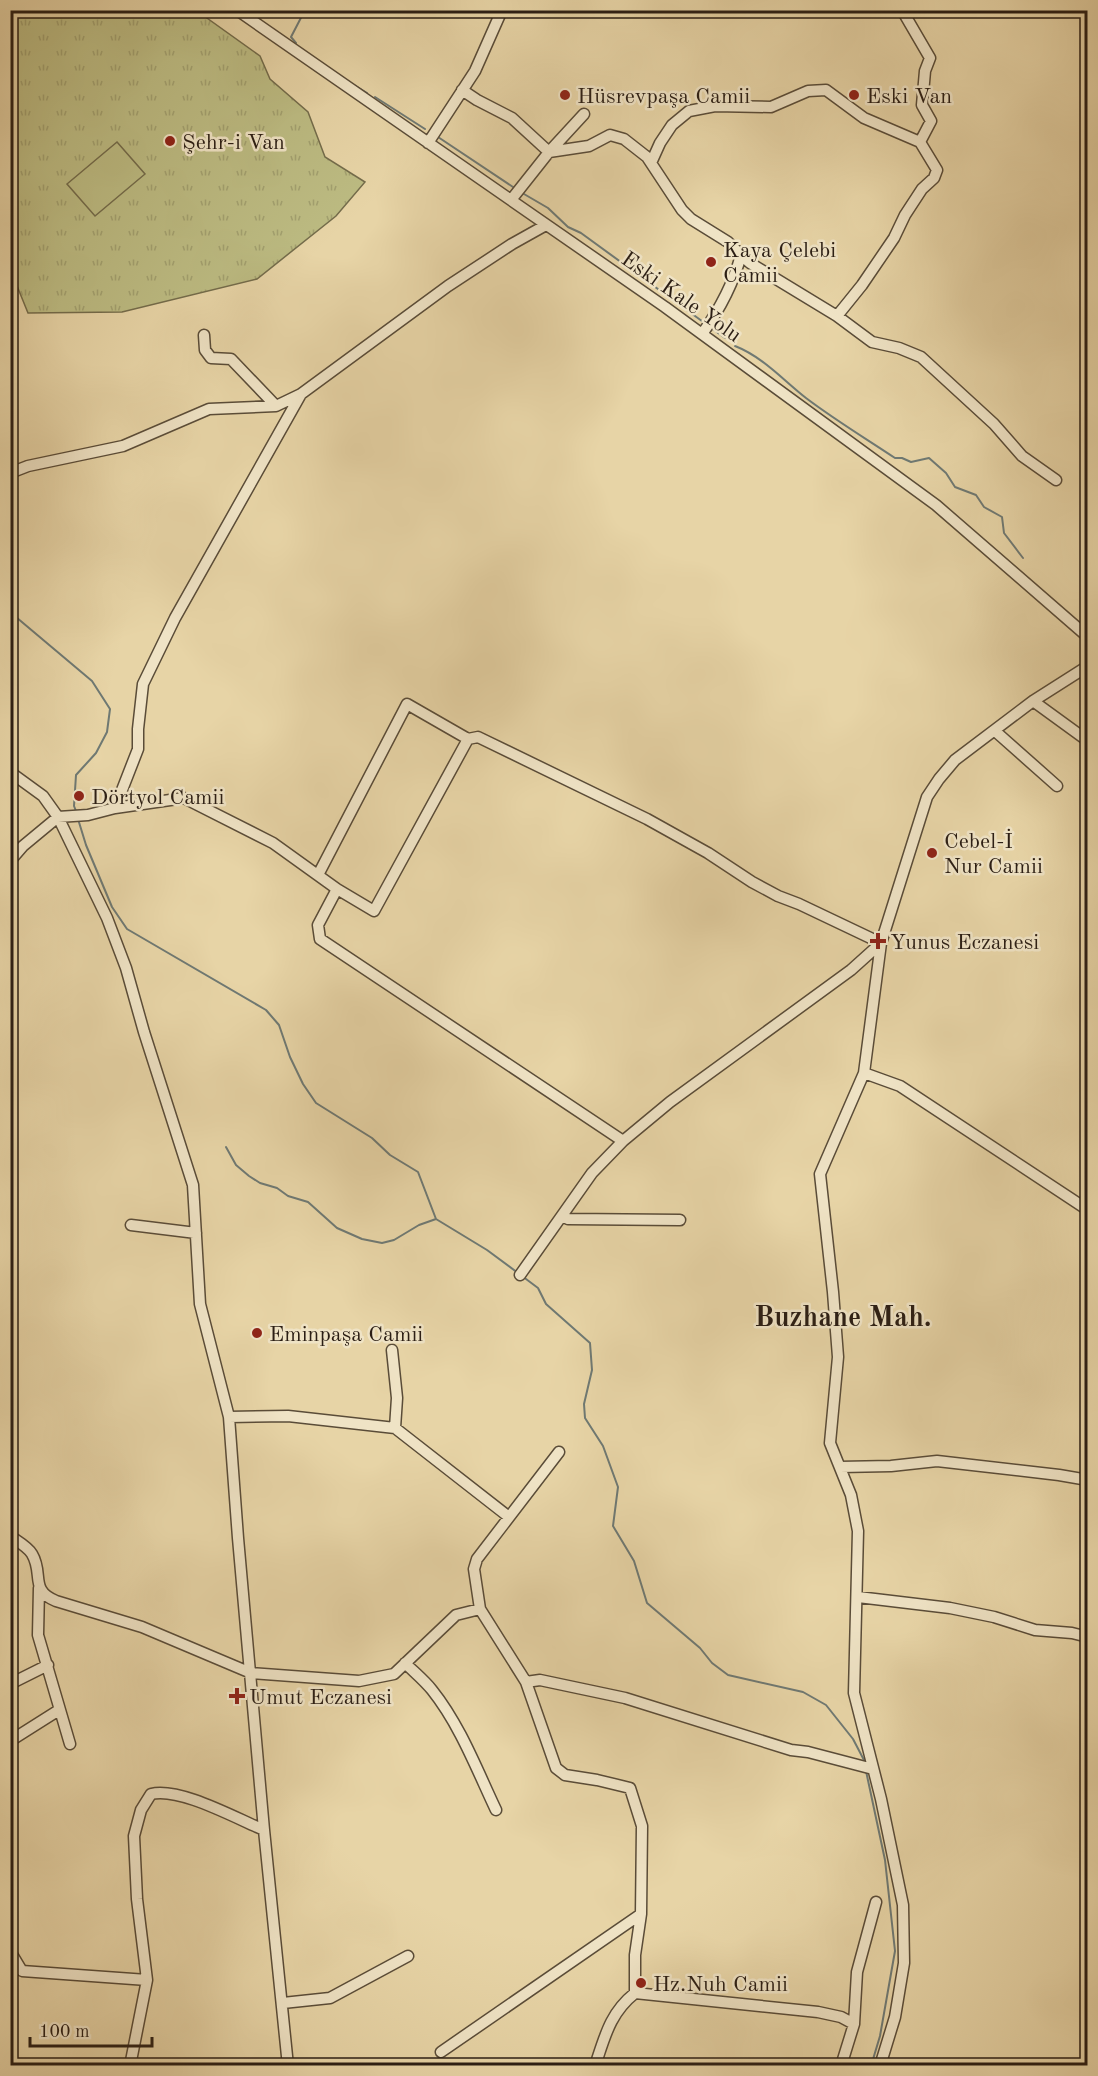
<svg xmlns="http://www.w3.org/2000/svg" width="1098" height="2076" viewBox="0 0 1098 2076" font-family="'Old Standard TT',serif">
  <defs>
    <pattern id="grass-tufts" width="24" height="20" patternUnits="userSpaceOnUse" patternTransform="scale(1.5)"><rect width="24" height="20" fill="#bcbb82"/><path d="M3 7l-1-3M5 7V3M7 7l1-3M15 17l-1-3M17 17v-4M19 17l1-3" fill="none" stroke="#a2a06f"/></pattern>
  </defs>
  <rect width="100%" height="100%" fill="#e7d4a6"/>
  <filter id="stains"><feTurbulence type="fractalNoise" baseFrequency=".00333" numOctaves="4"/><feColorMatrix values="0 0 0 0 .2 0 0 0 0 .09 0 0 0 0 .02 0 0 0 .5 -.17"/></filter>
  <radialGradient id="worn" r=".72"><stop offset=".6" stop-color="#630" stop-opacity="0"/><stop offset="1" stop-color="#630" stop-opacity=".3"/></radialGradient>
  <path fill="url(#grass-tufts)" stroke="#746c4b" stroke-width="1.5" d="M10 11H197L260 56 270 79 308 112 325 157 365 182 336 216 257 279 122 312 28 313 11 271Z"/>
  <path fill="#bcbb82" stroke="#746c4b" stroke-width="1.5" d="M117 142 145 174 95 216 67 184Z"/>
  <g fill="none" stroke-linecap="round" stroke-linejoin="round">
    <path stroke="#6f7973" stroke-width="2" d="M296 43 291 37 305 10
      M354 85 367 93
      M375 97 425 129
      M438 137 513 187
      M524 194 548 208 568 227 581 233 706 324
      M710 327 725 338
      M735 346C763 357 783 380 806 398 835 420 865 438 895 458H902L911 462 929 458 946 473 955 487 976 495 984 507 1002 517 1004 533 1023 558
      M10 612 92 681 110 709 107 732 96 753 76 775 74 806 76 811
      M78 819 86 845 112 907 127 929 266 1010 279 1025 290 1057 303 1084 316 1103 372 1138 390 1155 418 1172 436 1219 487 1250 518 1273
      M226 1147 236 1165 249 1176 260 1183 277 1188 288 1196 308 1202 337 1228 362 1239 382 1243 394 1240 419 1225 436 1219
      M522 1276 538 1288 546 1304 590 1343 592 1370 584 1404 585 1418 603 1446 618 1487 613 1526 634 1561 647 1603 700 1648 712 1663 728 1675 803 1692 826 1705 853 1739 865 1762
      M866 1771 885 1860 895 1951 880 2036 871 2066"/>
    <defs>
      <path id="minor" d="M237 10 665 307 936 505 1088 637
        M902 10 930 58 925 71 922 105 931 121 920 142
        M462 90 477 100 512 118 549 152 589 146 610 135 624 139 647 157 682 210 691 219 728 242 741 255C733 285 720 309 702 334
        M428 143 475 71 502 10
        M651 163 660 143 672 125 689 111 715 106 771 107 808 91 826 90 864 118 920 142 937 170 934 178 922 189 905 215 894 238 862 285 837 316
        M511 200 549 152 584 114
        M741 255 750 263 837 316 872 342 899 348 921 357 994 424 1022 456 1056 480
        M204 335 205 350 211 358 231 359 276 406
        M10 473 28 466 123 446 209 409 276 406 301 394
        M1033 701 1088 741
        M995 731 1057 786
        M10 772 43 796 58 817 107 918 126 968 144 1032 193 1185 200 1304 229 1417 238 1538 264 1830 288 2066
        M115 808 184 798 273 843 337 889 374 911 468 739 478 737 647 819 708 853 752 882 778 896 799 904 881 943 851 970 670 1102 623 1141 592 1173 520 1275
        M10 861 23 846 58 817 88 815 115 808 138 749V729L143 684 175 618 301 394 448 286 512 244 546 225
        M318 875 407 704 468 739
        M337 889 318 925 320 939 623 1141
        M864 1073 900 1086 1088 1210
        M562 1216 568 1219 680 1220
        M131 1225 196 1233
        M392 1350 397 1398 395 1428
        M229 1417 288 1416 395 1428 509 1517
        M559 1452 477 1559 474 1569 480 1609 526 1682 556 1768 565 1775 597 1780 630 1788 642 1826 641 1914 635 1955V1993L818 2012 841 2017 854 2024 841 2066
        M840 1467 891 1466 937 1461 1059 1475 1088 1480
        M10 1536C17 1541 28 1547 32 1554 44 1574 29 1590 56 1601L142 1627 251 1673 359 1681 394 1674 456 1615 480 1609
        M39 1588 38 1635 70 1744
        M858 1597 950 1608 994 1617 1035 1630 1072 1633 1088 1637
        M405 1663C414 1672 424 1680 432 1690 460 1725 477 1770 496 1810
        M526 1682 540 1680 625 1698 791 1750 808 1752 873 1769
        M10 1684 48 1665
        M10 1741 59 1710
        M10 1951 22 1971 147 1980
        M283 2003 330 1998 408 1956
        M854 2024 857 1972 876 1902
        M441 2052 641 1914
        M130 2066 147 1980 137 1899 134 1836 141 1810 151 1794C180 1787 235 1818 264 1830
        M595 2066C605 2036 610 2013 635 1993
        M880 2066 895 2017 904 1963 903 1905 881 1799 854 1693 858 1531 851 1495 830 1443 838 1357 833 1292 820 1174 864 1073 881 943 927 797 939 779 955 760 1033 701 1088 666"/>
    </defs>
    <use href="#minor" stroke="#5a4c38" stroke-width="13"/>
    <use href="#minor" stroke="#efe3c5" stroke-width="10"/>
  </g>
  <g fill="#8f2418" stroke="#efe3c5" stroke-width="2">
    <circle cx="565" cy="95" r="6"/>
    <circle cx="854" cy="95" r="6"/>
    <circle cx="170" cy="141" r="6"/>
    <circle cx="711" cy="262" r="6"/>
    <circle cx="79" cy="796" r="6"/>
    <circle cx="932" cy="853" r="6"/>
    <path d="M875 932h6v6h6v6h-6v6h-6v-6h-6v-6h6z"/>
    <circle cx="257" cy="1333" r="6"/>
    <path d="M234 1687h6v6h6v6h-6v6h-6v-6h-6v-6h6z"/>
    <circle cx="641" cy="1983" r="6"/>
  </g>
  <g text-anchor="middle" stroke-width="5" stroke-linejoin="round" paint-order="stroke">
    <g font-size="22" fill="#2b1e14" stroke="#efe3c5" text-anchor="start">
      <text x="577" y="103">Hüsrevpaşa Camii</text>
      <text x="866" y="103">Eski Van</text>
      <text x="182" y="149">Şehr-i Van</text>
      <text x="723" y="257">Kaya Çelebi<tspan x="723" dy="25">Camii</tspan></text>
      <text x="91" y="804">Dörtyol Camii</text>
      <text x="944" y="848">Cebel-İ<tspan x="944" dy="25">Nur Camii</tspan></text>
      <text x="890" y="949">Yunus Eczanesi</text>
      <text x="269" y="1341">Eminpaşa Camii</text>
      <text x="249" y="1704">Umut Eczanesi</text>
      <text x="653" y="1991">Hz.Nuh Camii</text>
    </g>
    <g font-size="22" fill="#2b1e14" stroke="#efe3c5">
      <text transform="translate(682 296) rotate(35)" y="8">Eski Kale Yolu</text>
    </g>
    <g font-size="28" font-weight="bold" fill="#2b1e14" stroke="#efe3c5">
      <text x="843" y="1326">Buzhane Mah.</text>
    </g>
  </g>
  <rect width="1098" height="2076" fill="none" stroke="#e7d4a6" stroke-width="36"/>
  <rect x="12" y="12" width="1074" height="2052" fill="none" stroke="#2b1e14" stroke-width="3"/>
  <rect x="18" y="18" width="1062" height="2040" fill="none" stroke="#2b1e14" stroke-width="1.5"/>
  <path d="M30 2037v9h122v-9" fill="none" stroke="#2b1e14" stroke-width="3"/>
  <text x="39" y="2037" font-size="18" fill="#2b1e14" stroke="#efe3c5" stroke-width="4.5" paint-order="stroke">100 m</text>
  <rect width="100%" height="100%" filter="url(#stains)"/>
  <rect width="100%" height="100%" fill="url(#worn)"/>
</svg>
